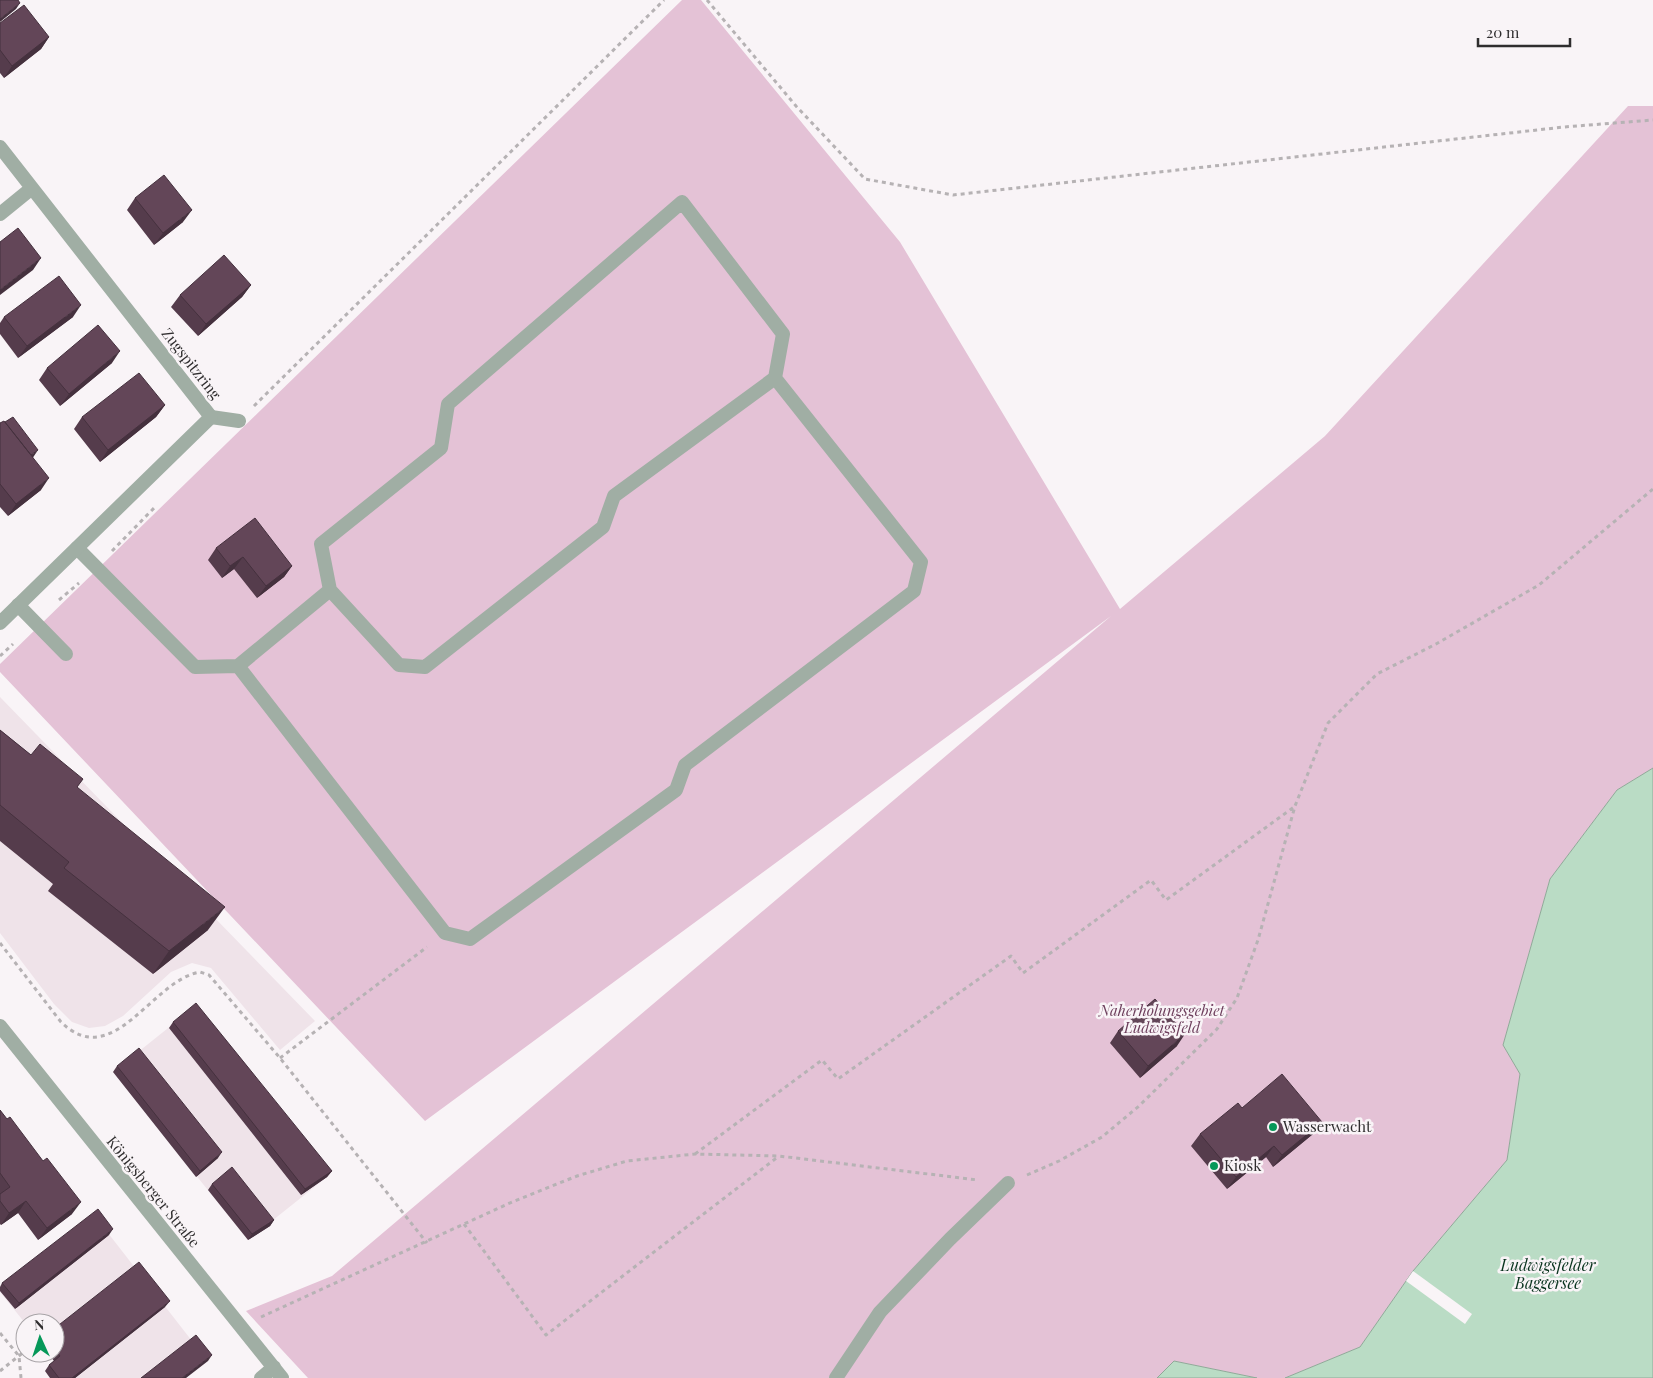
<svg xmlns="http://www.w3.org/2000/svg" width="1653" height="1378" viewBox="0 0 1653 1378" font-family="'Playfair Display',serif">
  <rect width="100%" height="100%" fill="#f9f4f7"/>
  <path fill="#efe3e9" d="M0 697 315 1021 280 1050 211 968 192 963 171 972 123 1016 105 1026 89 1028 72 1022 54 1004 0 933Z
    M192 1009 327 1177 248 1240 113 1072Z
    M94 1215 192 1341 186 1378H50L55 1362 48 1353H55V1323H25L0 1292V1288Z"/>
  <path fill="#e4c2d6" d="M682 0H701L900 242 1120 609 1325 436 1628 106H1653V768L1617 790 1550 879 1503 1045 1520 1074 1507 1160 1413 1271 1360 1347 1285 1378H1257L1174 1361 1157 1378H308L246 1311 332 1276 1111 616 425 1121 0 672V664Z"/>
  <path fill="#badcc5" stroke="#90a898" d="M1653 768V1378H1285L1360 1347 1413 1271 1507 1160 1520 1074 1503 1045 1550 879 1617 790Z
    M1174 1361 1257 1378H1157Z"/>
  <path fill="#f9f4f7" d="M1413 1271 1472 1314 1465 1324 1406 1281Z"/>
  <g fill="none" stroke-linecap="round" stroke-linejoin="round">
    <path stroke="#b6b2b4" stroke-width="3" stroke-dasharray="4 4" stroke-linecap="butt" d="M707 0 796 106 865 179 953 195 1564 127 1653 120
      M254 406 664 0
      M112 551 155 507
      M59 600 79 583
      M0 656 13 644
      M0 943 61 1022C113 1073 152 980 200 972L209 975 280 1058 427 1243
      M280 1058 427 947
      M695 1154 822 1060 838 1079 1011 956 1023 973 1151 880 1166 900 1294 807
      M1027 1175 1059 1161 1102 1137 1139 1106 1217 1029 1237 998 1258 940 1295 806 1328 723 1377 674 1436 644 1539 585 1653 489
      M464 1224 546 1335 779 1156
      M261 1317 512 1202 577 1176 627 1161 695 1154 779 1156 978 1180
      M27 1321 28 1323
      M0 1333 19 1356 21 1378
      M0 1371 25 1351"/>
    <path stroke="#a0aea4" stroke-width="14" d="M211 417 239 421
      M77 548 195 667 238 666 330 590 321 544 441 448 448 404 682 202 783 334 775 378
      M18 605 66 654
      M238 666 445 933 470 939 676 790 685 765 914 591 921 562 775 378 614 496 603 527 425 667 399 665 330 590
      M836 1378 880 1312 950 1239 1008 1183"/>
    <path stroke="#a0aea4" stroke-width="14" d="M0 147 211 417 0 623
      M0 214 32 188
      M0 1026 282 1378
      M261 1378 274 1367"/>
  </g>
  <path fill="#553c4c" d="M0 23 49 37 41 49 4 78 0 73Z
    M135 198 183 222 154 245 127 210Z
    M251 285 242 297 198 336 171 307 180 295Z
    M4 317H73L18 358 0 334V323Z
    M112 363 60 406 39 380 47 368Z
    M165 405 156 417 100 462 74 429 82 417Z
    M5 422 34 456 33 457 41 490 8 516 0 507V423Z
    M216 548 292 566 284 577 257 598 234 569 222 578 208 560Z
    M0 730 31 755 83 779 77 787 208 930 153 974 48 891 53 884 0 841Z
    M173 1022 332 1171 327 1177 301 1195 169 1028Z
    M1118 1031 1177 1046 1140 1078 1110 1043Z
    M117 1066 218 1158 196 1177 113 1072Z
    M1242 1108 1313 1134 1273 1167 1266 1157 1227 1189 1191 1146 1200 1134Z
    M0 1110 72 1214 38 1240 18 1213 1 1225 0 1224Z
    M212 1184 274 1220 270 1226 248 1240 208 1190Z
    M109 1235 15 1309 0 1291V1287L2 1283Z
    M165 1307 75 1378H50L45 1371 49 1365 54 1361 48 1353H55V1328Z"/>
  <path fill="#45313e" d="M20 3 16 9 0 22V19Z
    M49 37 41 49 4 78 12 66Z
    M192 210 183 222 154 245 163 233Z
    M41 258 33 270 0 295V290Z
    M251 285 242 297 198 336 206 324Z
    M81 305 73 317 18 358 27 346Z
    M120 351 112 363 60 406 69 394Z
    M165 405 156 417 100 462 108 450Z
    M38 450 34 456 21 466 25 460Z
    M49 478 41 490 8 516 16 504Z
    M243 557 234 569 222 578 230 566Z
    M292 566 284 577 257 598 266 586Z
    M225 907 208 930 153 974 169 951Z
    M1185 1034 1177 1046 1140 1078 1148 1066Z
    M1322 1122 1313 1134 1273 1167 1282 1155Z
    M1274 1146 1266 1157 1227 1189 1236 1177Z
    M222 1152 218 1158 196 1177 200 1171Z
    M332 1171 327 1177 301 1195 305 1189Z
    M26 1201 18 1213 1 1225 9 1213Z
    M81 1202 72 1214 38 1240 47 1228Z
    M274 1220 270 1226 248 1240 252 1234Z
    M113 1229 109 1235 15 1309 19 1303Z
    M170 1301 165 1307 75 1378H72Z
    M212 1355 208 1361 186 1378H182Z"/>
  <path fill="#634658" stroke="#45313e" d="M0 0H18L20 3 0 19Z
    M24 5 49 37 12 66 0 50V23Z
    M164 175 192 210 163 233 135 198Z
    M18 228 41 258 0 290V242Z
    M224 255 251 285 206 324 180 295Z
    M59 276 81 305 27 346 4 317Z
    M98 325 120 351 69 394 47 368Z
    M139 373 165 405 108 450 82 417Z
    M13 417 38 450 31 455 5 422Z
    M4 421 49 478 16 504 0 484V423Z
    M255 518 292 566 266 586 243 557 230 566 216 548Z
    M0 730 31 755 40 744 83 779 77 787 225 907 169 951 64 868 69 862 0 805Z
    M1155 999 1185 1034 1148 1066 1118 1031Z
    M196 1003 332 1171 305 1189 173 1022Z
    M139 1048 222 1152 200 1171 117 1066Z
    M1282 1074 1322 1122 1282 1155 1274 1146 1236 1177 1200 1134 1238 1103 1242 1108Z
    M0 1110 7 1119 10 1117 43 1161 47 1158 81 1202 47 1228 26 1201 9 1213 0 1201V1194L10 1187 0 1173Z
    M232 1167 274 1220 252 1234 212 1184Z
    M98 1209 113 1229 19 1303 2 1283Z
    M139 1262 170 1301 72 1378H59L49 1365 60 1356 55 1350V1328Z
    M196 1335 212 1355 182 1378H141Z"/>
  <g fill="#069859" stroke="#f9f4f7" stroke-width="2">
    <circle cx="1273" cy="1127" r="5"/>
    <circle cx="1214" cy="1166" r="5"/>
  </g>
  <g text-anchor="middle" stroke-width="5" stroke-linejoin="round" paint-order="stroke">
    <g font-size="15" fill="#2f2d2e" stroke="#f9f4f7">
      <text transform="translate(191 364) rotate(52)" y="5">Zugspitzring</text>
      <text transform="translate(153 1192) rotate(51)" y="5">Königsberger Straße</text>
    </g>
    <g font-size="15" font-style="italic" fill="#6d3e5c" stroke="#f9f4f7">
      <text x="1162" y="1016">Naherholungsgebiet<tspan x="1162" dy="17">Ludwigsfeld</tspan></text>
    </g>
    <g font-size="15" fill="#2f2d2e" stroke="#f9f4f7" text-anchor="start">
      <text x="1283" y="1132">Wasserwacht</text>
      <text x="1224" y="1171">Kiosk</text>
    </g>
    <g font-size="16" font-style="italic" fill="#09341e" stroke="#f9f4f7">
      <text x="1548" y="1271">Ludwigsfelder<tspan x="1548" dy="18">Baggersee</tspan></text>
    </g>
  </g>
  <g transform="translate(40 1338) rotate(357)"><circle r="24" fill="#f9f4f7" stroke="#a8a4a7"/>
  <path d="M0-4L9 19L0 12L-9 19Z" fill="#069859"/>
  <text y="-8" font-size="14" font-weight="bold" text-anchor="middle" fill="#2f2d2e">N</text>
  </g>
  <path d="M1478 38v8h92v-8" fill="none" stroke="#2f2d2e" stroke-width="2.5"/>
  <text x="1486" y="38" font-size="15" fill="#2f2d2e" stroke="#f9f4f7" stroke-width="4" paint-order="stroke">20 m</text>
</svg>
